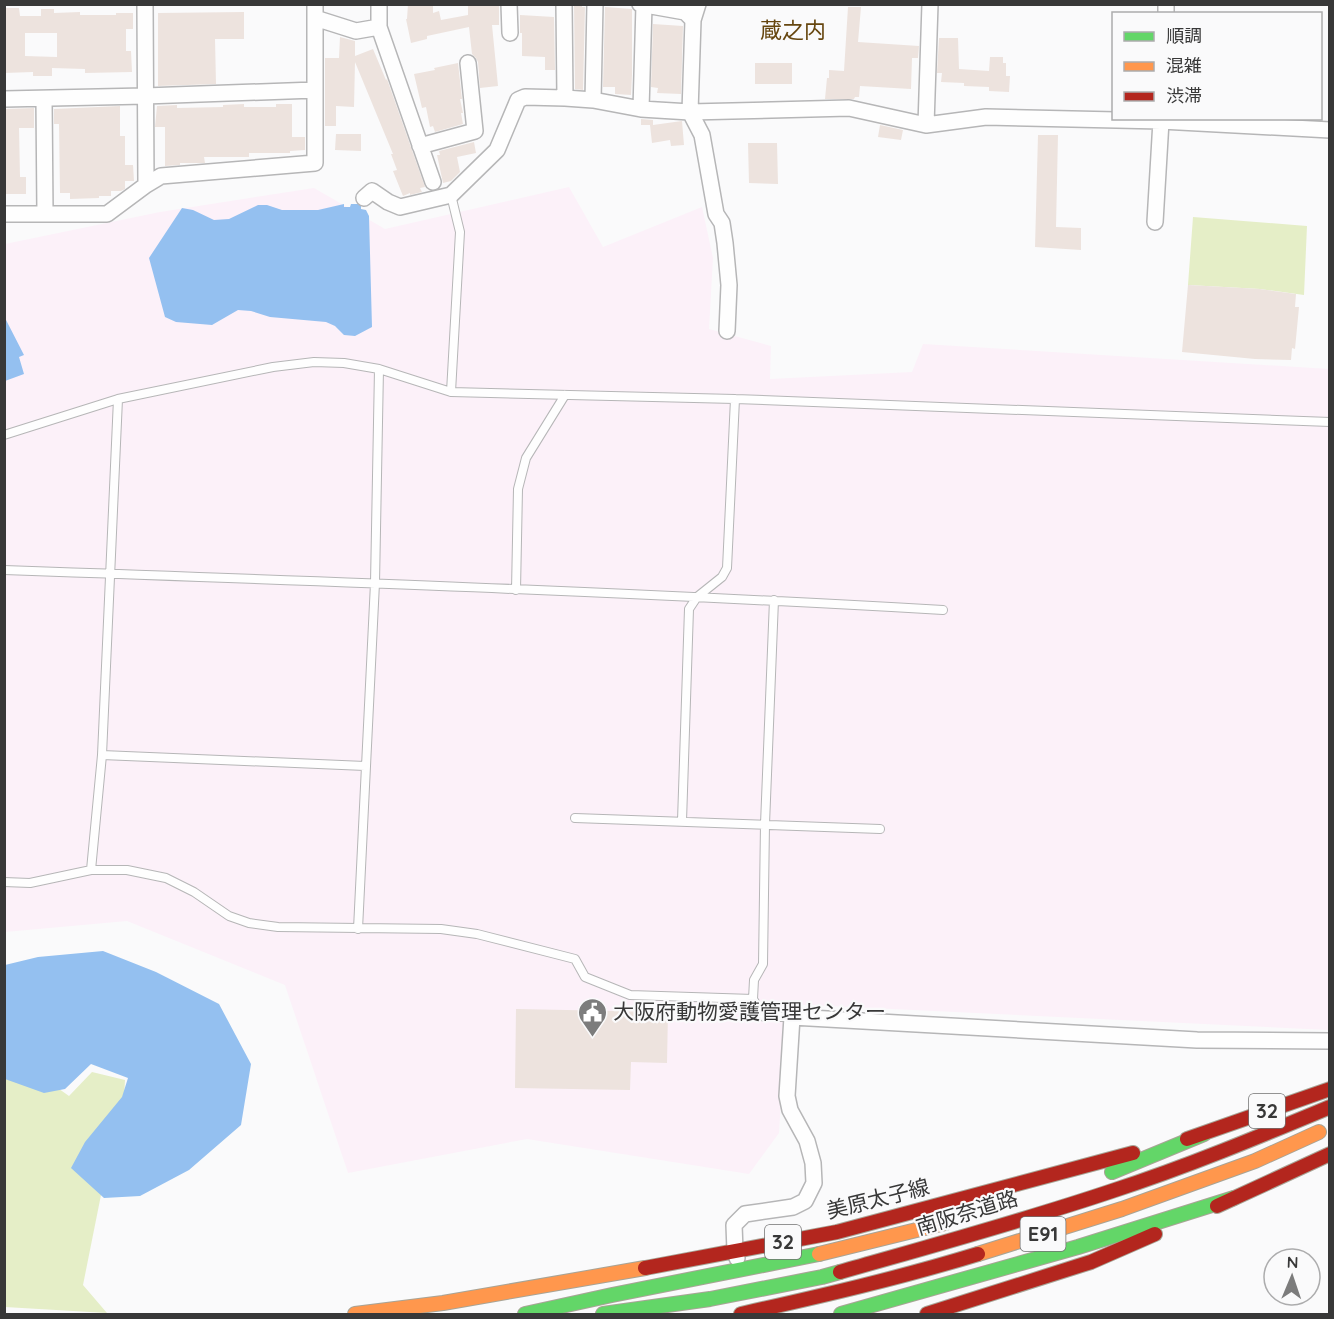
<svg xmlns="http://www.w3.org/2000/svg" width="1334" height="1319" viewBox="0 0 1334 1319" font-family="Quicksand,'Noto Sans JP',sans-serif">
  <rect width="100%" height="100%" fill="#fafafb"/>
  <path fill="#fcf1f9" d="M569 187 603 247 702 207 713 258 709 329 771 346 770 379 912 372 923 344 1329 369V1030L787 1004 779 1133 749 1174 527 1139 348 1173 285 985 127 921 5 932V244L160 212 314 188 385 229Z"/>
  <path fill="#e5eec7" d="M1193 217 1307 226 1304 295 1260 289 1188 285Z
    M28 1067 69 1096 92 1072 125 1080 123 1115 105 1175 83 1285 107 1313 5 1307 4 1069Z"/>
  <path fill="#94c0f0" d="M344 204V207H350L351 204H361V209L366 210 369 216 372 327 355 336 344 335 335 326 326 322 270 317 251 311 238 310 212 325 176 322 165 317 149 258 182 208 193 210 214 220 229 219 258 205H267L282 210H318Z
    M4 316 24 355 19 357 24 374 5 381Z
    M103 951 156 972 219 1004 251 1064 241 1125 189 1170 140 1196 104 1198 71 1168 85 1142 122 1097 128 1078 91 1064 65 1089 44 1093 5 1079V965L38 957Z"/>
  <path fill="#ede3de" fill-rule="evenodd" d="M408 4H433V13L439 11 441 20 468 15V4H499V25H492L498 86 480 88 478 62 476 58 472 54 469 27 427 36V39L411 43 406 19H407Z
    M574 4H582V7H585L583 90 575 89Z
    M605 7 632 9V75L631 95 615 94V87H603Z
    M848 7H861L858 42 919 46 918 58H912L911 89 860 86 859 97H855L854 99H825L827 78H829V70L844 71Z
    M4 8H19L20 16H41V9H54V13L80 12V15H116V13H133V29H126V51H131L132 72 85 73V69L52 68V76H33V72L4 73ZM25 33H57V57L25 56Z
    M244 12V39H215L216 84 158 86V13Z
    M520 15 554 17 555 70H545V57L522 56V33H520Z
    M653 24 683 26 681 94 657 93 658 88 651 87Z
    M340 37 355 41V56L373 49 386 80 387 79 425 187 420 188 422 192 410 195V193L403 196 393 171 397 170 391 154H393L355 62 354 107 336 106V126H325V58H339Z
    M939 38H958L959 69 989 71 990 57H1003V63H1006V76H1010L1009 92 989 91V87L964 86V83L941 82 942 73H937Z
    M458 63 462 99H460L463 113H461L463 124 435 132 433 126 430 127 426 107 422 108 414 74 435 70 434 68Z
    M755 63H792V84H755Z
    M244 104V107H276V104H292V137H305V150L290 151V153H249V157H204L205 163H180V165L165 166V127H155L157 106 177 105V108L223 107V105Z
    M120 106V136H125V165H133L134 181H125V189L121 191H111V196H99V198L70 199V193H60L59 124H54V109Z
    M34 108V128H19L20 177H26V194H4V109Z
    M641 119 653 120V125L682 121 684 145 671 146 670 140 652 143 650 125H651H641Z
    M880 125 903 130 901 140 878 137Z
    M336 134H361V151L335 150Z
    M1038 135H1058L1056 227 1081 228V250L1035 247Z
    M474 142 476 153 457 157 460 172 451 181 443 183 437 155H440L439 151Z
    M748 143H777L778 184 749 183Z
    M1188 285 1260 289 1296 294 1295 307H1299L1295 349 1292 348 1291 360 1255 359 1182 352Z
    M516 1009 668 1012 667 1063 631 1062 630 1090 515 1088Z"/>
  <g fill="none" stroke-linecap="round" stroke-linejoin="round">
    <defs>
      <path id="lane" d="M451 195 460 232 451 392
        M4 435 118 399 273 367 314 362 344 363 379 369 451 392 735 399 1330 422
        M4 570C317 581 630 592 943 610
        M516 590 518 489 526 458 565 395
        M774 600 765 824 763 964 754 980 753 999 764 1017H792
        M102 755 365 766
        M575 818 880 829
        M682 821 689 609 697 597 722 577 727 568 735 399
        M91 870 102 755 118 399
        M4 882 30 883 91 870H127L166 878 194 892 229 916 249 923 278 927 441 929 477 934 575 959 585 977 630 995 753 999
        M358 929 375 583 379 369"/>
      <path id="street" d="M145 4 146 185
        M379 4V27L433 182
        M509 4 510 33
        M564 4 565 98
        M640 4 685 12 693 20
        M698 4 693 20 690 112 702 135 716 214 722 223 725 243 729 285 727 331
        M1166 14V4
        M315 18 356 31 379 27
        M4 99 145 96 315 90
        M44 99 45 214
        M593 100 595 4
        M641 109 644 5
        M926 125 930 4
        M420 146 475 131 468 63
        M364 198 372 191 388 202 400 207 451 195 497 150 518 100 525 97 565 98 593 100 641 109 690 112 849 108 926 125 986 117 1161 121 1330 130
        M4 214H107L146 185 161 176 315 163V4
        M1155 222 1161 121
        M737 1258 735 1251 734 1225 745 1214 793 1207 805 1201 814 1183 813 1163 807 1141 790 1110 787 1096 792 1017 1197 1040 1330 1041"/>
      <path id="fast" d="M1112 1172 1204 1134
        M525 1314 612 1295 819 1254
        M603 1314 710 1299 822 1277 840 1272
        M841 1314 1078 1247 1234 1198"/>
      <path id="slow" d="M819 1254 945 1223
        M978 1254 1122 1209 1255 1161 1319 1132
        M355 1314 443 1303 645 1268"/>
      <path id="jam" d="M1187 1139 1330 1089
        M1217 1206 1330 1154
        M645 1268 837 1232 1133 1153
        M840 1272C931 1246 1023 1221 1112 1191 1186 1167 1258 1137 1330 1107
        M741 1314C821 1296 900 1278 978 1254
        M927 1314 1091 1262 1155 1234"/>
    </defs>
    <use href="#lane" stroke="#b6b6b7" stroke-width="10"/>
    <use href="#street" stroke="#b6b6b7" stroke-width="18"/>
    <use href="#fast" stroke="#a8a496" stroke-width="16"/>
    <use href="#slow" stroke="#a8a496" stroke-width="16"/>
    <use href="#jam" stroke="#a8a496" stroke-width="16"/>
    <use href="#lane" stroke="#fefefe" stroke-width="8"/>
    <use href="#street" stroke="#fefefe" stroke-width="15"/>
    <use href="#fast" stroke="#63d668" stroke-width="14"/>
    <use href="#slow" stroke="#ff974d" stroke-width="14"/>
    <use href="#jam" stroke="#b3261e" stroke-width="14"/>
  </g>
  <defs>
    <symbol id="civic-pin" viewBox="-11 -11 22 30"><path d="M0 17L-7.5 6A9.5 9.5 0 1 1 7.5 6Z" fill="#7c7c7c" stroke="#fafafb"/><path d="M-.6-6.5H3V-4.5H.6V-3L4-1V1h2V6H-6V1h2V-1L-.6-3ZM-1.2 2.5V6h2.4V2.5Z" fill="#fff"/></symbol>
  </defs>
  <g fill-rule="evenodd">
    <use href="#civic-pin" x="576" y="996" width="33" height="45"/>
  </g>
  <g text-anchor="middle" stroke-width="4.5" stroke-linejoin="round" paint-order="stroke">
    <g fill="#fafafb" stroke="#727272" stroke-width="1.5">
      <rect x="1249" y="1094" width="36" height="34" rx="4.5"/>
      <rect x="1020.5" y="1217" width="45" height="34" rx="4.5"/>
      <rect x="765" y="1225" width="36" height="34" rx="4.5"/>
    </g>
    <g font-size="20" font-weight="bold" fill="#383838">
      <text x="1267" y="1118">32</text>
      <text x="1043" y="1241">E91</text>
      <text x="783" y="1249">32</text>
    </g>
    <g font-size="21" fill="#383838" stroke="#fafafb" text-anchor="start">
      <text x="613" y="1019">大阪府動物愛護管理センター</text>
    </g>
    <g font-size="21" fill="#383838" stroke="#fafafb">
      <text transform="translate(878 1199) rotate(-14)" y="7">美原太子線</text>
      <text transform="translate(967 1213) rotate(-17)" y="7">南阪奈道路</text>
    </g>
    <g font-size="22" fill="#66460f" stroke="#fafafb">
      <text x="793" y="38">蔵之内</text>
    </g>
  </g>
  <rect width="1334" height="1319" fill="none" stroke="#383838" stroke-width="12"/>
  <rect x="1112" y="12" width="210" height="108" fill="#fafafb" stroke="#acacad" stroke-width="1.5"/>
  <rect x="1124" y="32" width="30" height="9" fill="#63d668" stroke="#acacad" stroke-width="1.5"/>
  <text x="1166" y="42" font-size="18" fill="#383838">順調</text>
  <rect x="1124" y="62" width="30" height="9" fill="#ff974d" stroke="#acacad" stroke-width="1.5"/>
  <text x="1166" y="72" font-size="18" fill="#383838">混雑</text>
  <rect x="1124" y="92" width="30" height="9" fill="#b3261e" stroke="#acacad" stroke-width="1.5"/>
  <text x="1166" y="102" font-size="18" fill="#383838">渋滞</text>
  <g transform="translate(1292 1277) rotate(2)"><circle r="28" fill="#fafafb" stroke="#acacad" stroke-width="1.5"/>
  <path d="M0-4.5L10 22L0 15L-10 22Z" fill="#7c7c7c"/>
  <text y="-9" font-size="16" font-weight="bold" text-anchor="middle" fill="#383838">N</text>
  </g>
</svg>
